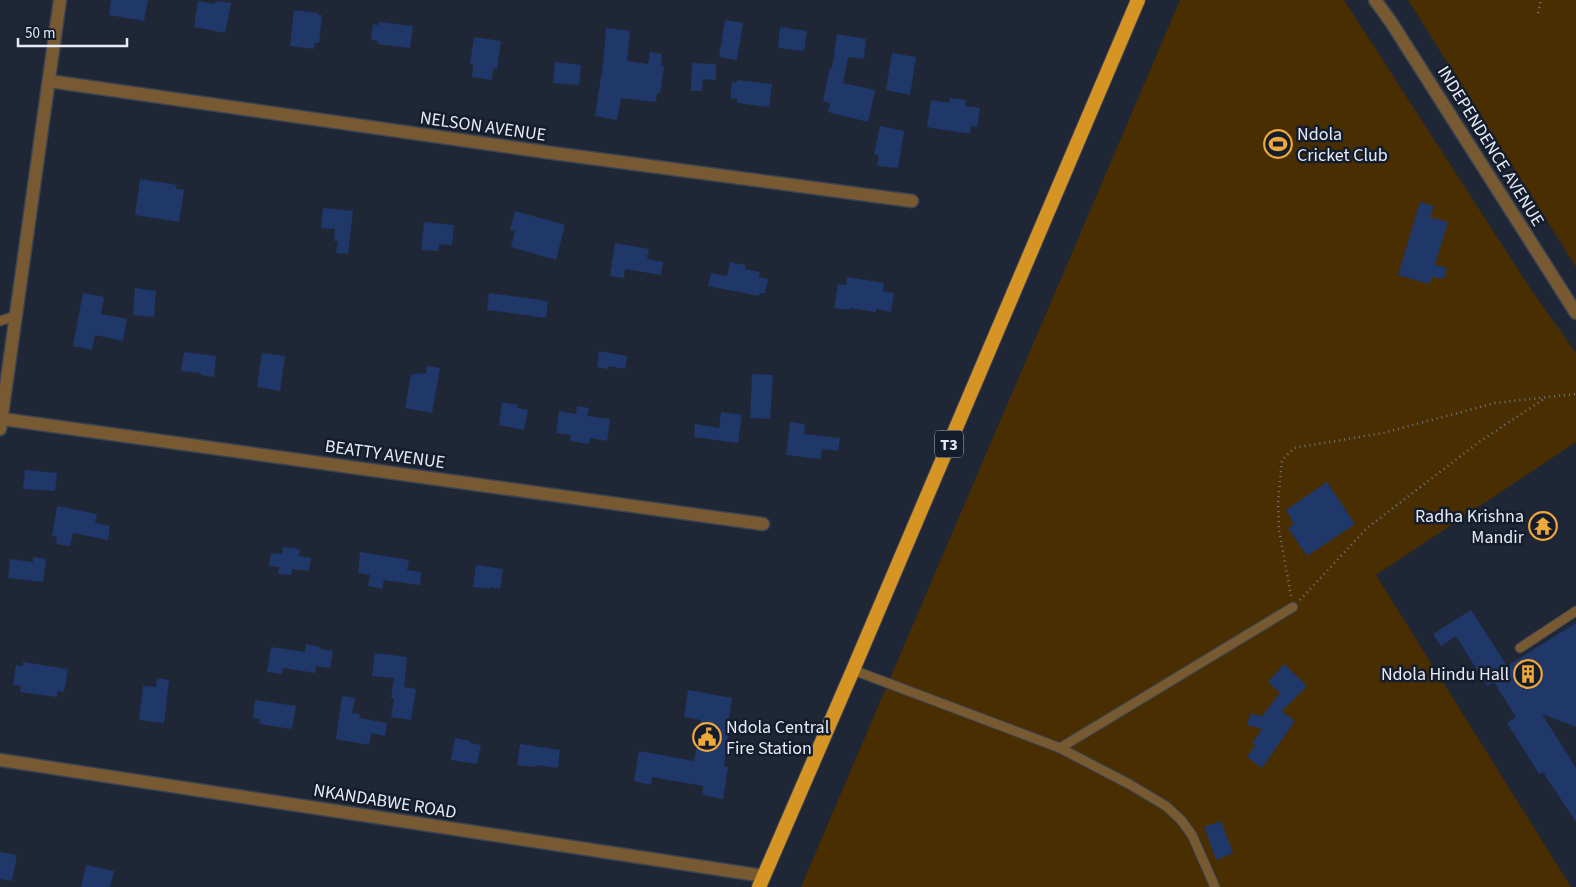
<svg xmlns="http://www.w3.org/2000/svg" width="1576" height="887" viewBox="0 0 1576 887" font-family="'Source Sans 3',sans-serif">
  <rect width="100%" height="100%" fill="#1f2736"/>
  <path fill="#492e01" d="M1180 0H1344L1530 288 1576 353V442L1376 575 1571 887H801Z
    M1408 0H1576V267Z"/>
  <path fill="#203769" d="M111 0H148L144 21 109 15Z
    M198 1 215 4V1L231 3 225 33 194 27Z
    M294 10 318 13V15H322L319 43H315L314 49 290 46Z
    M725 20 743 23 737 60 719 57Z
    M379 22 413 26 410 48 377 44 378 41 371 40 373 24 379 25Z
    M780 27 807 31 804 51 778 48Z
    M606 28 630 31 627 61 648 64 650 52 662 54 661 66H664L660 94 657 93 656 102 621 98 617 120 595 116 603 64Z
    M837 34 866 39 864 59 848 57 843 83 875 90 868 122 828 112 830 103 823 101 830 68H832Z
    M474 37 501 41 497 69 493 68 492 80 472 77 473 64H470Z
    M892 53 916 57 910 95 886 90Z
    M555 62 581 65 579 85 553 83Z
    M692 63 716 64V80L703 79 702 91H691Z
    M737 80 772 84 769 107 737 103V99L730 98 732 82 737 83Z
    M950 98 966 100 965 106 980 108 977 127 971 126 970 134 927 127 931 100 949 103Z
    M880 126 904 131 898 168 877 166 879 156 874 154Z
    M140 179 177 185 176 189 184 190 179 222 135 215Z
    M1420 202 1434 206 1430 217 1448 222 1435 265 1447 268 1444 279 1432 277 1429 284 1398 275Z
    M323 208 353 211 348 254 336 253 338 241H334L335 229 321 228Z
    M515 211 565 225 556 260 511 247 515 231 510 230Z
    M424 222 454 225 452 245 439 244 438 251 421 250Z
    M615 243 649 249 647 259 663 262 661 275 625 269 624 278 610 276Z
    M730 262 746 265 745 269 760 272 759 277 768 279 765 293H760L759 296 708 286 711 273 727 276Z
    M847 277 884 283 883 291 894 293 891 312 876 309V312L850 308V310L834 308 838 284 846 285Z
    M135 288 156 291 154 317 133 315Z
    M83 293 104 297 101 314 127 319 123 341 95 335 92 350 73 346Z
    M489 293 548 301 546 318 487 310Z
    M599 351 627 356 625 369 609 366 608 369 597 367Z
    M184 352 216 356 214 377 201 375V373L181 371Z
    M262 353 285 356 280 391 257 387Z
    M427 366 440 368 432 413 405 408 411 374 415 375V373L426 374Z
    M752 374 773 375 770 419 750 418Z
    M502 402 518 405 517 408 528 410 524 430 499 425Z
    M577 406 589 408 587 416 610 419 607 441 590 438 589 444 570 441 571 435 556 433 559 411 576 414Z
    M721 412 742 415 738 443 694 437 695 424 719 428Z
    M790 422 805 424 804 434 840 438 838 451 822 449 821 459 786 455Z
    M25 470 57 473 55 491 23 489Z
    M1327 482 1355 524 1307 556 1288 528 1294 524 1286 510Z
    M57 506 97 514 95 523 110 526 108 540 73 533 70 546 56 544 57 537 52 536Z
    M283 547 300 549 299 556 311 558 309 571 292 569 291 575 278 574 279 567 269 566 271 553 282 554Z
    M360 552 409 560 407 570 421 572 420 585 384 580 382 589 368 586 370 575 358 573Z
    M33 557 46 559 43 582 8 578 10 559 33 562Z
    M476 565 503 569 500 589 490 587V589L473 587Z
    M1471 610 1507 666 1576 623V727L1542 714 1576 768V822L1543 772 1539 774 1507 723 1516 717 1494 682 1487 686 1456 636 1441 646 1433 634Z
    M306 644 320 647V649L333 651 330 668 316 666 315 673 283 668 282 674 267 672 271 647 305 652Z
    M375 653 407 657 404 687 416 689 411 720 391 717 394 698H391L394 678 372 676Z
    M23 662 68 669 64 692 57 691V697L20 692 21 686 13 685 16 665 23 666Z
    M1284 664 1307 686 1282 711 1295 721 1262 768 1247 757 1255 745 1252 743 1262 729 1247 725 1250 714 1262 716 1280 693 1268 682Z
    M157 678 169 680 164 723 139 720 143 686 156 687Z
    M688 690 732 698 727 731H729L724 766 728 767 723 799 702 795 703 786 652 777 651 785 634 781 639 751 694 761 701 720 684 717Z
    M342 696 355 698 352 713 360 714 359 718 387 723 385 736 371 733 369 745 336 739Z
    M255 700 296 706 292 729 259 724 260 719 253 718Z
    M455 738 471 741 470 743 481 745 477 764 451 760Z
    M520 744 560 750 558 768 536 765V767L517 765Z
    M1221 821 1233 853 1216 860 1204 827Z
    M0 852 17 855 12 881 0 879Z
    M86 865 114 871 110 887H81Z"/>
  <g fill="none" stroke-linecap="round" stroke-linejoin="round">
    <defs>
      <path id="service" d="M0 321 15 316
        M1520 648 1576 611
        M853 670 1060 748 1129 784 1166 806 1181 820 1192 835 1215 887
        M1060 748 1293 607"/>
      <path id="minor" d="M1375 0 1391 22 1576 313
        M49 81 545 152 912 201
        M2 419 763 524
        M0 429 60 0
        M0 760 764 876"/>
      <path id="trunk" d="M759 887 853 670 1138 0"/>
    </defs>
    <use href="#service" stroke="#3b4251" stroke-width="11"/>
    <use href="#minor" stroke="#3b4251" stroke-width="15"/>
    <use href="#trunk" stroke="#3b4251" stroke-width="16"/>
    <path stroke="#707784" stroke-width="2.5" stroke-dasharray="1 4" stroke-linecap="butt" d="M1538 13 1541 0
      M1291 596 1279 530 1278 503 1282 460 1294 448 1383 433 1495 403 1576 394
      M1300 600 1367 528 1479 442 1544 399"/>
    <use href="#service" stroke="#775a31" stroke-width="9"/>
    <use href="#minor" stroke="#775a31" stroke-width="12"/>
    <use href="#trunk" stroke="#d69424" stroke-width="14"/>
  </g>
  <defs>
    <symbol id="stadium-ring" viewBox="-11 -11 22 22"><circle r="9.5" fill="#151d2c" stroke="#eea83c" stroke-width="1.5"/><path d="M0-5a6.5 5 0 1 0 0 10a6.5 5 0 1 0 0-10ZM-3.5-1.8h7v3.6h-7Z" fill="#eea83c"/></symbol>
    <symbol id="temple-ring" viewBox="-11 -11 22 22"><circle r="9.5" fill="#151d2c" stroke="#eea83c" stroke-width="1.5"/><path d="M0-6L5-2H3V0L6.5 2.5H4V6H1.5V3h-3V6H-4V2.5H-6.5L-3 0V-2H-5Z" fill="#eea83c"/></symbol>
    <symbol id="building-ring" viewBox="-11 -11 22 22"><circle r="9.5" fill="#151d2c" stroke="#eea83c" stroke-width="1.5"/><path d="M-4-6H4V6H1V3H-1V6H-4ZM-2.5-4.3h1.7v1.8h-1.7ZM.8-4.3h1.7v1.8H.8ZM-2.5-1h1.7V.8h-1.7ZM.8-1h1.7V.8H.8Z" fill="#eea83c"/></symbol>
    <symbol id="civic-ring" viewBox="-11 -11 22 22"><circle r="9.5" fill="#151d2c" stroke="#eea83c" stroke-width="1.5"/><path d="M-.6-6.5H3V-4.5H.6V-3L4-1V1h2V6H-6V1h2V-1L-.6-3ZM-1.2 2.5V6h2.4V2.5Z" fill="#eea83c"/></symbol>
  </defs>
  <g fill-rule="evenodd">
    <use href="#stadium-ring" x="1262" y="128" width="32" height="32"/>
    <use href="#temple-ring" x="1527" y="510" width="32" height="32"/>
    <use href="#building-ring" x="1512" y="658" width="32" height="32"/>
    <use href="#civic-ring" x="691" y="721" width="32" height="32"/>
  </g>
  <g text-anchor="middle" stroke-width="5" stroke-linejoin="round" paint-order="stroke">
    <rect fill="#151d2c" stroke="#a7adb9" stroke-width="1" x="935" y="430.5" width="28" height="27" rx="4"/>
    <g font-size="16" font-weight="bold" fill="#e6ebf6">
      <text x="949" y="450">T3</text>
    </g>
    <g font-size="18" fill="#e6ebf6" stroke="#151d2c">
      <text transform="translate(483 126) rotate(8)" y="6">NELSON AVENUE</text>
      <text transform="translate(1491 146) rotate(58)" y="6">INDEPENDENCE AVENUE</text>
      <text transform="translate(385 454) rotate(8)" y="6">BEATTY AVENUE</text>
      <text transform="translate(385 801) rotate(9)" y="6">NKANDABWE ROAD</text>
    </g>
    <g font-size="18" fill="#e6ebf6" stroke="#151d2c" text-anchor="start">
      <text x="1297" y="140">Ndola<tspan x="1297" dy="21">Cricket Club</tspan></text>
      <text x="1524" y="522" text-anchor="end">Radha Krishna<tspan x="1524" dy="21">Mandir</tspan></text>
      <text x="1509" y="680" text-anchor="end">Ndola Hindu Hall</text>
      <text x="726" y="733">Ndola Central<tspan x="726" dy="21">Fire Station</tspan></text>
    </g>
  </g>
  <path d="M18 38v8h109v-8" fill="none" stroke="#e6ebf6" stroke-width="2.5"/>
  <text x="25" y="38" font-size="15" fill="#e6ebf6" stroke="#151d2c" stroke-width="4" paint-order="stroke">50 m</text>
</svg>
